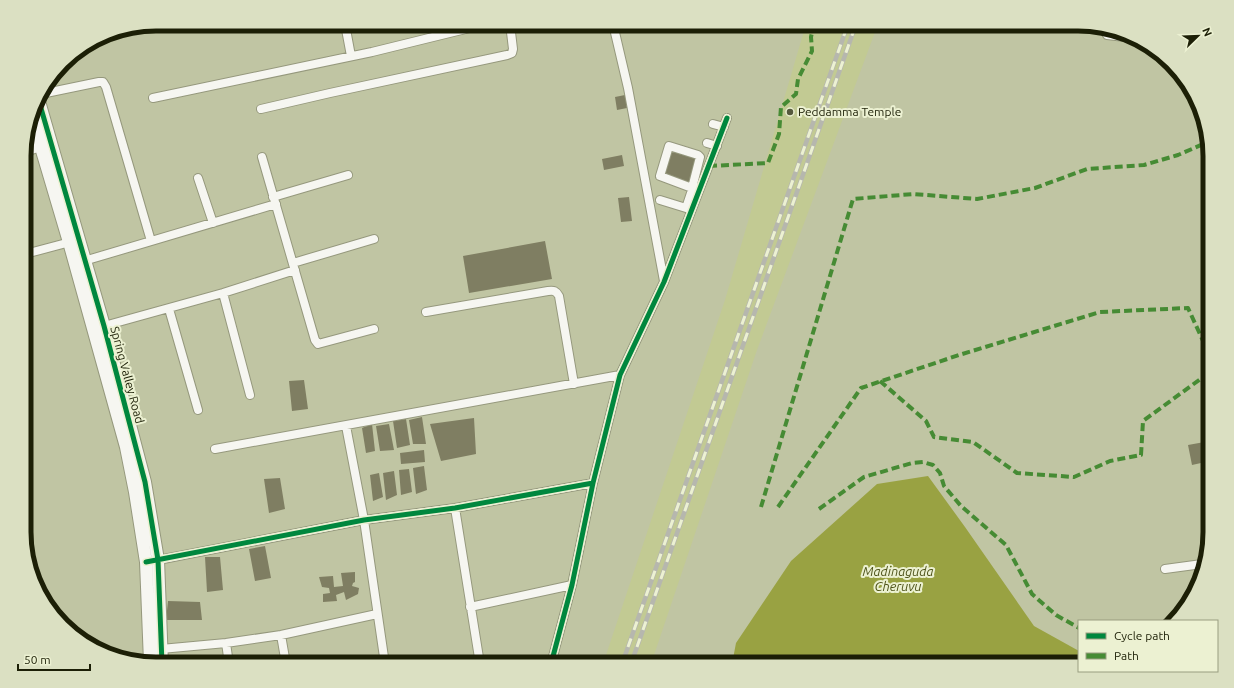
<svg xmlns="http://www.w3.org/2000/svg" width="1234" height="688" viewBox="0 0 1234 688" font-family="Ubuntu,sans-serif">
  <rect width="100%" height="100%" fill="#c0c5a3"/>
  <path fill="#c2ca93" d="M806 24H878L757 350 651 664H603L725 300Z"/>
  <path fill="#99a242" d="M928 476 965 527 1034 626 1079 651V664H732L736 643 791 561 877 484Z"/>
  <path fill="#7f7e62" d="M625 95 627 108 617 110 615 97Z
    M670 148 699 157 691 185 662 176Z
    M622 155 624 166 604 170 602 159Z
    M629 197 632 221 621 222 618 198Z
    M545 241 552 279 469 293 463 256Z
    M304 380 308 409 292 411 289 381Z
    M422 417 426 444H413L409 420Z
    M474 418 476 454 441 461 430 424Z
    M406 419 410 445 397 448 393 421Z
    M372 424 375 451 366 453 362 428Z
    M389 424 394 450 380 451 376 426Z
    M1210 441V461L1192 465 1188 445Z
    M424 450 425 462 401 464 400 453Z
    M424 466 427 490 416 494 413 468Z
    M409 469 412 492 401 495 399 470Z
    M394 471 397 495 386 500 383 473Z
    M379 473 383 497 373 501 370 475Z
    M280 478 285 509 269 513 264 479Z
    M265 546 271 578 255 581 249 549Z
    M205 557H220L223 590 207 592Z
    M355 572V582L353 583 352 586 359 588 358 594 346 600 344 592 336 595 337 601 323 602V594L330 593 329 588 322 587 319 577 333 576 334 587 343 586 341 573Z
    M168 601 200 602 202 620H166Z"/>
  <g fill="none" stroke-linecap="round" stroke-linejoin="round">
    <defs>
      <path id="street" d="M345 24 351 56
        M613 24 628 88 664 281
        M1105 31 1107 35 1125 37
        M41 94 99 82H103L106 87 151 241
        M153 98 372 52 486 24
        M261 109 330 93 507 55 512 53 513 49 510 24
        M713 124 724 127
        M707 143 717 146
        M669 146 698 155 700 157 692 188 660 176Z
        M25 152 41 147
        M262 157 315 340 318 344 374 329
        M198 178 213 223
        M273 197 348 175
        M660 200 686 208 691 193
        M25 254 74 241
        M84 261 276 204
        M293 263 374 239
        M223 293 250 395
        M169 309 198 410
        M426 312 548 291C554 290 556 291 559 296L574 384
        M104 326 223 293 295 270
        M346 426 364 520 385 664
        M215 449 620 375
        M455 508 480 664
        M153 561 364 520 455 508 593 483
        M1165 569 1202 564
        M470 607 572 585
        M281 635 286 664
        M226 643 229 664
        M161 649 226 643 281 635 377 614
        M551 664 572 585 593 483 620 375 664 282 727 118"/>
      <path id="secondary" d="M38 98 104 326 145 482 158 560 162 664
        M32 117 69 242 126 447 135 492 146 562 150 662"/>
    </defs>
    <use href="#street" stroke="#95987d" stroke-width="10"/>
    <use href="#secondary" stroke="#95987d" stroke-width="14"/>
    <use href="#street" stroke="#f6f6f1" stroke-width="8"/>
    <use href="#secondary" stroke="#f6f6f1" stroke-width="12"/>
    <defs>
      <path id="rail" d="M622 664 848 24
        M631 664 856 24"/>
    </defs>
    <use href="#rail" stroke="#b6b7ae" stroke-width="4.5"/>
    <use href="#rail" stroke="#ecf1d2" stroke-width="3" stroke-dasharray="9" stroke-linecap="butt"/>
    <path stroke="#468b34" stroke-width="4" stroke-dasharray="8 4" stroke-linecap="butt" d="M709 166 768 163 779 134 781 107 796 94 798 79 812 51 811 37 814 24
      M880 381 926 421 934 437 973 442 1017 473 1074 477 1110 461 1141 455 1143 421 1210 372
      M761 507 853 199 913 194 977 199 1035 188 1087 169 1144 165 1178 155 1208 142
      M778 507 861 388 959 355 1100 312 1188 308 1210 356
      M819 509 864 477 912 463 923 462 933 465 940 473 944 486 961 506 1006 545 1032 594 1056 615 1079 628"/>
    <defs>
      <path id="cycleway" d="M38 98 104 326 145 482 158 560 162 664
        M146 562 364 520 455 508 593 483
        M551 664 572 585 593 483 620 375 664 282 727 118"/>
    </defs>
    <use href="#cycleway" stroke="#ecf1d2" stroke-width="8"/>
    <use href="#cycleway" stroke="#00873e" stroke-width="5"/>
  </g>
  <circle fill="#55593d" stroke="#ecf1d2" stroke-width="1.5" cx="790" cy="112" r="4"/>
  <g text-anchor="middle" stroke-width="4" stroke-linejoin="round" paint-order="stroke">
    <g font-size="12" fill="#1c1f06" stroke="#ecf1d2" text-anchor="start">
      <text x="798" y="116">Peddamma Temple</text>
    </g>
    <g font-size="12" fill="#1c1f06" stroke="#ecf1d2">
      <text transform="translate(127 375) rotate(75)" y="4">Spring Valley Road</text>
    </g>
    <g font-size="13" font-style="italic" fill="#4e531a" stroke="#ecf1d2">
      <text x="898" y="576">Madinaguda<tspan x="898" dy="15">Cheruvu</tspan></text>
    </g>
  </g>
  <path d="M0 0H1234V688H0ZM156 31H1078A125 125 0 0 1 1203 156V532A125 125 0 0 1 1078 657H156A125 125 0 0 1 31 532V156A125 125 0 0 1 156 31Z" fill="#dbe0c2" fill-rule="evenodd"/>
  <path fill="none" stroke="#1c1f06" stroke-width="5" d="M156 31H1078A125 125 0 0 1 1203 156V532A125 125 0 0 1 1078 657H156A125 125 0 0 1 31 532V156A125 125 0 0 1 156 31Z"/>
  <rect x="1078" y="620" width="140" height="52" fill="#ecf1d2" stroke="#999d80"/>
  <rect x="1086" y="633" width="20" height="6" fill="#00873e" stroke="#999d80"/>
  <text x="1114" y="640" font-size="12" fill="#1c1f06">Cycle path</text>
  <rect x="1086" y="653" width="20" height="6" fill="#468b34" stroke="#999d80"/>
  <text x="1114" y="660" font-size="12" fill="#1c1f06">Path</text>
  <g transform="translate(1198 36) rotate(67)" stroke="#ecf1d2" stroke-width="3" paint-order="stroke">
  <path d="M0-3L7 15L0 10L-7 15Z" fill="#1c1f06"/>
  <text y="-6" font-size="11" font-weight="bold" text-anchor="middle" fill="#1c1f06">N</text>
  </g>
  <path d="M18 664v6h72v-6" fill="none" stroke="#1c1f06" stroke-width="2"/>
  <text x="24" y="664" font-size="12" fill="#1c1f06" stroke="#ecf1d2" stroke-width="3" paint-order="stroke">50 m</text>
</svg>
